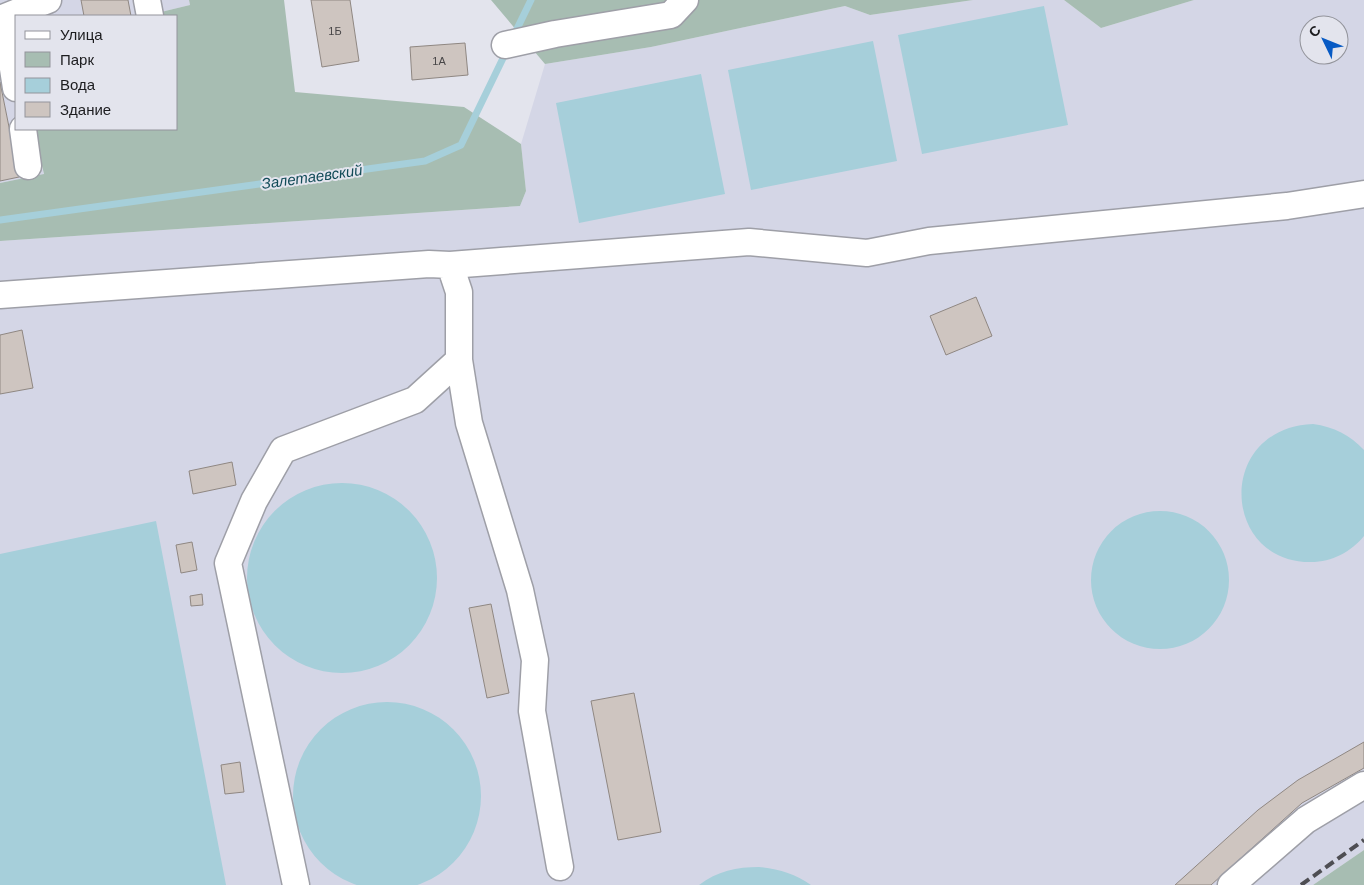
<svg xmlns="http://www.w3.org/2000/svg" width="1364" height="885" viewBox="0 0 1364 885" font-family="Helvetica,sans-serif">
  <rect width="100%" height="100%" fill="#e3e4ed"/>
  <path fill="#d4d6e6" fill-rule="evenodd" d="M0 0H189L190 5 161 12 162 16H16V129H33L44 175 0 183Z
    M973 0H1064L1101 28 1194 0H1364V850L1313 885H0V241L520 206 526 191 521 144 545 64 651 47 845 6 870 15ZM1309 25H1339V55H1309Z"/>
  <path fill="#a7bdb2" d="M189 0H284L295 92 464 107 521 144 526 191 520 206 0 241V183L44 174 33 129H176V16H162L161 12 190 5Z
    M491 0H973L870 15 845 6 651 47 545 64Z
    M1064 0H1194L1101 28Z
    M1364 850V885H1313Z"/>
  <path fill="#a6cfda" d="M1044 6 1068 125 922 154 898 35Z
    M873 41 897 161 751 190 728 70Z
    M701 74 725 194 579 223 556 103Z
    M1313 424C1334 427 1350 435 1364 450V536C1351 552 1332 562 1311 562 1221 563 1215 428 1313 424Z
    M247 578a95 95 0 1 1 190 0a95 95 0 1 1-190 0Z
    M1091 580a69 69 0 1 1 138 0a69 69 0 1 1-138 0Z
    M156 521 226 885H0V554Z
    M293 796a94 94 0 1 1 188 0a94 94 0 1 1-188 0Z
    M759 867C779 869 795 874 811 885H699C717 871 737 867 759 867Z"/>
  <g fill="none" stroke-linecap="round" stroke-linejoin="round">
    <path stroke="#a6cfda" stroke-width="7" d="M514 35 531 0
      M0 220 425 161 461 145 507 50"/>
  </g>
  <path fill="#cec5c0" stroke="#8f8782" d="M81 0H128L131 16H84Z
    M311 0H350L359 61 322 67Z
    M465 43 468 75 412 80 410 47Z
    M0 82 19 177 0 181Z
    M976 297 992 336 946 355 930 316Z
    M22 330 33 388 0 394V335Z
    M232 462 236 485 193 494 189 471Z
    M192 542 197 570 181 573 176 545Z
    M202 594 203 605 191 606 190 596Z
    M491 604 509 693 487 698 469 608Z
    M634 693 661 832 618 840 591 701Z
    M1364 742V768L1302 803 1211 885H1175L1258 810 1298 780Z
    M240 762 244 792 225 794 221 765Z"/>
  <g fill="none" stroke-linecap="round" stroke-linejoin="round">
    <defs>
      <path id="minor" d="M147 0 150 16
        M505 45 555 34 671 15 685 0
        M16 88 5 17 48 0
        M23 129 28 166
        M450 265 749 242 867 253 929 241 1287 206 1364 194
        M0 295 429 264 450 265 459 292V360L469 423 520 590 535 660 532 711 560 867
        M296 885 228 563 254 501 283 450 415 400 459 360
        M1231 885 1306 820 1364 785"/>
    </defs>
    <use href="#minor" stroke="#9e9fa7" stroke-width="29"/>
    <use href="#minor" stroke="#fff" stroke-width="26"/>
    <path stroke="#4e4e53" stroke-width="4" stroke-dasharray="10 5" stroke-linecap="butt" d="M1301 885 1364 840"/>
  </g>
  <g text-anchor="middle" stroke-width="4" stroke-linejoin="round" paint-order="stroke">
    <g font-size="11" fill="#484647">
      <text x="335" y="35">1Б</text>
      <text x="439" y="65">1А</text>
    </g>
    <g font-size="15" font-style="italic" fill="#124b58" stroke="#e3e4ed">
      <text transform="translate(312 177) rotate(-8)" y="5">Залетаевский</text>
    </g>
  </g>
  <rect x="15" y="15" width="162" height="115" fill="#e3e4ed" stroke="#93949b"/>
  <rect x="25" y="31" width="25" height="8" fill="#ffffff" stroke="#93949b"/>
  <text x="60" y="40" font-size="15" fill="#1c1c1f">Улица</text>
  <rect x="25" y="52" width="25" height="15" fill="#a7bdb2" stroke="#93949b"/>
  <text x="60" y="65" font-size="15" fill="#1c1c1f">Парк</text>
  <rect x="25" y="78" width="25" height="15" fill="#a6cfda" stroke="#93949b"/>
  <text x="60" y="90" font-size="15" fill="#1c1c1f">Вода</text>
  <rect x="25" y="102" width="25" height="15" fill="#cec5c0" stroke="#93949b"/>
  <text x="60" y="115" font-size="15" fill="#1c1c1f">Здание</text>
  <g transform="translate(1324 40) rotate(313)"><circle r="24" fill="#e3e4ed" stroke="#93949b"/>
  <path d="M0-4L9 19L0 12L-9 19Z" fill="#075ac4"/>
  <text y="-8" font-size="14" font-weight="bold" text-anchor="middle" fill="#1c1c1f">С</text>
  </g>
</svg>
